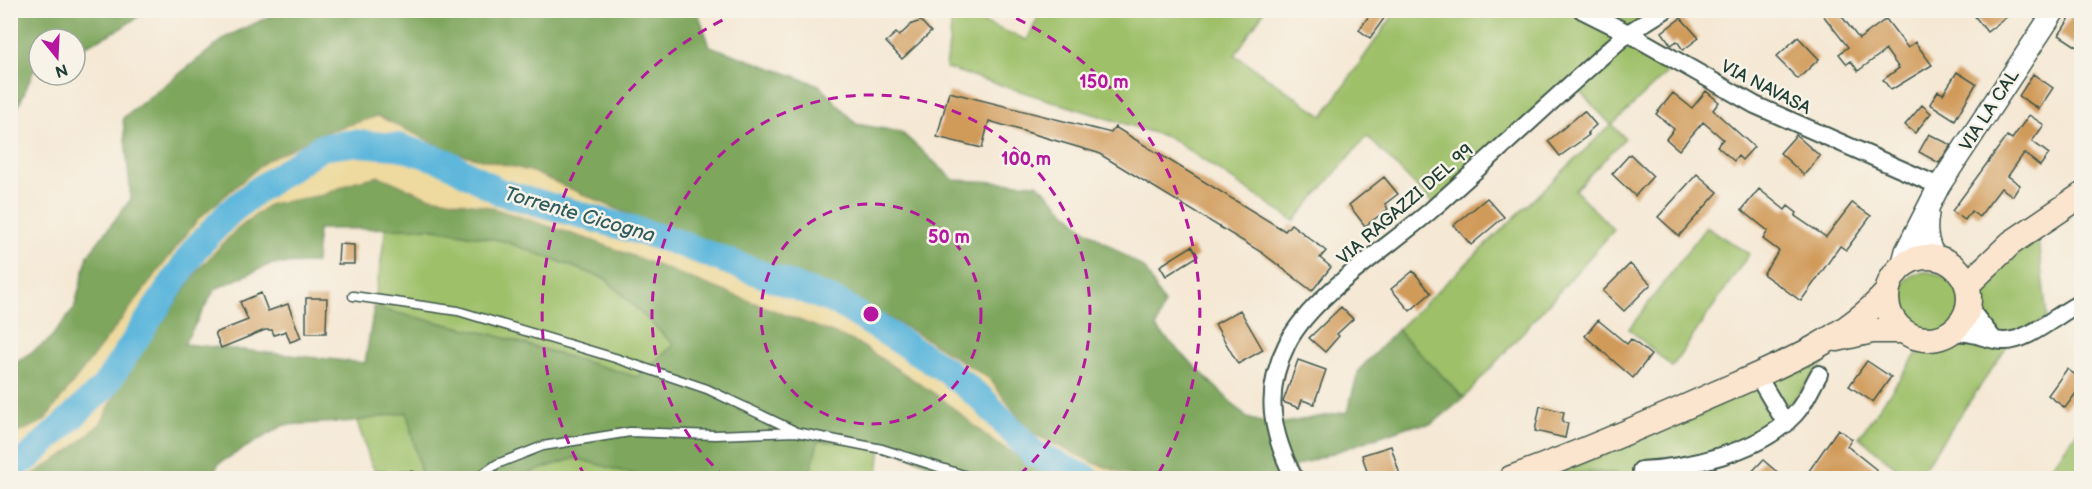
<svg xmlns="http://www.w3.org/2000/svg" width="2092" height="489" viewBox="0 0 2092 489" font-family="'Balsamiq Sans',sans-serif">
  <rect width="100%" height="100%" fill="#f7f3e8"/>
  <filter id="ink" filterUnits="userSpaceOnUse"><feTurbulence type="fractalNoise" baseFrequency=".0167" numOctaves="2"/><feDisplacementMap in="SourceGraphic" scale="12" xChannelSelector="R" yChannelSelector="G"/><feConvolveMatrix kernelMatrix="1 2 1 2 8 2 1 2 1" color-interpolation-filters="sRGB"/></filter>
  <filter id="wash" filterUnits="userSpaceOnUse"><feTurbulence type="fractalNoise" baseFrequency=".008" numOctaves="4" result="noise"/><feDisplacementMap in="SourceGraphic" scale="24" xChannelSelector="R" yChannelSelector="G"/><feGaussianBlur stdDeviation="1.35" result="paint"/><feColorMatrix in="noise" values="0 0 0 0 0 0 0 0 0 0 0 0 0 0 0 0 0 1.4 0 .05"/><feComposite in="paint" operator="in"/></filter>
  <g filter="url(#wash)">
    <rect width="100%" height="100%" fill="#f5e8d4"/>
    <path fill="#9ec069" stroke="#5e7e4e" stroke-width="1.5" d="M953 10 1027 40 1041 11H1264L1235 55 1323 116 1396 11H1668L1629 35 1676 64 1612 125 1625 138 1575 190 1614 230 1464 398 1397 330 1611 125 1574 85 1436 207 1367 136 1294 221 1170 138 946 68Z
      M2036 221 2047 318 2007 347 1917 478H1909L1859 437 1923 345 1882 317 1901 307C1892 276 1926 262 1948 280Z
      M386 227 429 228 504 241 606 279 674 345 637 377 494 335 374 308Z
      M1706 227 1749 254 1672 367 1629 329Z
      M1832 353 1776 421 1669 477 1594 472 1555 474 1672 426Z
      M407 412 422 478H380L371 464 357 421Z
      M2081 427V478H2043Z
      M818 441 881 444 878 478H809Z
      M575 458 643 476 641 478H513Z"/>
    <path fill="#7ea65d" stroke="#4e7248" stroke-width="1.5" fill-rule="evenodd" d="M697 10 710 46 819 85 856 124 901 132 954 180 1038 184 1082 227 1145 269 1164 304 1156 328 1247 418 1272 425 1347 412 1359 370 1397 330 1464 398 1432 424 1409 426 1293 467 1298 478H1137L1094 463 1029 432 990 379 918 334 837 290 637 218 530 171 452 152 378 116 267 160 198 219 44 421 11 436 10 367 49 340 74 309 88 255 131 199 123 118 228 36 281 11Z
      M10 11 11 10 147 11 118 30 75 51V39H39V67L34 70 11 123Z
      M379 176 426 196 489 207 594 241 856 342 940 397 993 441 1055 478H961L881 444 818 441 809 478H646L575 458 513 478H422L407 412 357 421 284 425 219 463 210 478H27L67 453 123 379 197 271 235 231 270 204 323 195 356 181ZM429 228 504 241 606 279 674 345 637 377 494 335 374 308 365 363 184 344 215 289 271 264 316 263 318 229Z
      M1594 472 1669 477 1673 478H1543L1555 474Z"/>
    <path fill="#eeda9e" stroke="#868c69" stroke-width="1.5" d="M378 116 452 152 530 171 637 218 837 290 918 334 990 379 1029 432 1094 463 1137 478H1055L993 441 940 397 856 342 594 241 489 207 426 196 379 176 356 181 323 195 270 204 235 231 197 271 145 345 123 379 101 423 67 453 27 478H11V436L44 421 198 219 267 160 326 132Z"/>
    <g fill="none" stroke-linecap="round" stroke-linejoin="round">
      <path stroke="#5fb7dc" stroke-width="27" d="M10 468 28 458 104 387 195 249 230 212 256 191 322 147 354 143 400 147 446 162 500 192 673 241 839 303 946 370 982 399 1033 453 1086 478"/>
    </g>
    <g id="blocks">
      <path fill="#d09a58" d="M1373 10 1385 17 1370 38 1359 30Z
        M1819 10H1837L1859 39 1886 19 1908 48 1915 42 1932 65 1891 90 1883 80 1899 68 1886 50 1858 71 1851 61 1847 64 1839 54 1848 47Z
        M1970 10H2016L1987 32Z
        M2075 10H2082V50L2059 35Z
        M1681 18 1699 38 1683 50 1677 41 1671 45 1662 32Z
        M921 21 931 32 902 59 886 42 896 33 899 36 912 24Z
        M1798 37 1819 59 1798 79 1776 57Z
        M1957 72 1976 84 1955 120 1930 104 1938 91 1943 94Z
        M2033 74 2053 88 2039 109 2019 96Z
        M1706 91 1719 102 1713 110 1754 147 1742 160 1738 156 1734 161 1717 146 1723 139 1703 122 1679 150 1666 139 1674 129 1656 114 1673 93 1692 108Z
        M949 92 1111 133 1115 127 1285 231 1291 224 1326 251 1320 258 1331 267 1312 291 1261 252 1098 153 989 121 982 148 937 137Z
        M1922 105 1931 113 1915 133 1905 125Z
        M1584 111 1596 125 1587 133 1589 135 1560 156 1548 141Z
        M2029 115 2044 125 2032 141 2049 154 2040 166 2024 153 2008 176 2020 185 2013 196 2001 188 1979 217 1971 211 1965 220 1952 211 2007 136 2012 139Z
        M1929 134 1951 145 1939 163 1919 152Z
        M1796 135 1820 156 1804 175 1780 153Z
        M1630 154 1653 176 1635 196 1612 174Z
        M1697 174 1718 192 1679 236 1658 217Z
        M1384 177 1398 194 1385 204 1388 209 1365 226 1349 205Z
        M1759 189 1785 210 1788 206 1797 213 1795 216 1826 237 1852 203 1871 216 1846 250 1840 246 1801 301 1763 274 1779 251 1763 239 1768 231 1742 210Z
        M1487 198 1504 217 1471 245 1454 225Z
        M339 244 354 245V264H338Z
        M1192 246 1198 256 1166 276 1160 266Z
        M1630 264 1651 284 1624 311 1603 291Z
        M1413 271 1431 293 1410 311 1391 289Z
        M261 293 268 311 288 304 301 338 290 342 286 331 274 335 272 330H265L221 348 215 333 248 320 240 302Z
        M306 298H327L326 333H306Z
        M1341 307 1353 319 1337 334 1339 336 1325 352 1309 338Z
        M1240 310 1263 350 1238 364 1215 324Z
        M1598 320 1627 344 1631 339 1651 355 1633 378 1585 336Z
        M1298 360 1326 370 1314 404 1302 400 1299 408 1283 402Z
        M1867 361 1891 377 1873 402 1849 386Z
        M2082 363V385L2065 408 2048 395 2067 369 2074 374Z
        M1540 406 1564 412 1562 422 1568 423 1565 438 1535 431Z
        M1838 429 1852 439 1847 446 1877 470 1870 478H1839L1830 471 1825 478H1804Z
        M1391 446 1401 478H1369L1362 455Z
        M1763 460 1784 478H1746Z"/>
    </g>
  </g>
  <g filter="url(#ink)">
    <use href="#blocks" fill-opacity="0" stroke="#3f574c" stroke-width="1.5"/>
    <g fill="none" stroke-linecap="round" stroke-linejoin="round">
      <defs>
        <path id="service" d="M353 296 458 311 615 358 707 389 793 430
          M358 478 362 476H412L418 478
          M477 478 497 464 543 446 630 432 715 435 796 432 882 449 973 478"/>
        <path id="minor" d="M1582 10 1628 33 1755 105 1939 186
          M1968 307 1992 337
          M1949 334C1972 329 1983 340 2003 341 2029 342 2058 313 2082 302
          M1757 375 1786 424
          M1641 470C1687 468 1759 452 1792 417 1804 406 1811 388 1819 374
          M1294 478C1271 432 1263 392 1287 344 1311 296 1387 248 1429 212 1496 153 1561 92 1628 33L1665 10"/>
        <path id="tertiary" d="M1928 214C1925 231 1927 243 1935 258
          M1902 266 1906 251 1939 186 2055 10"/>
        <path id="secondary" d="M1887 298a41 41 0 1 1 82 0a41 41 0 1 1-82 0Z
          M1967 285 2011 243 2082 195
          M1837 339 1872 331H1902
          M1511 478C1578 454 1645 425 1710 396 1771 369 1842 343 1887 292"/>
      </defs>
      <use href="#service" stroke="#3f574c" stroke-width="11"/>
      <use href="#minor" stroke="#3f574c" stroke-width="20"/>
      <use href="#tertiary" stroke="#3f574c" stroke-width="24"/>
      <use href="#secondary" stroke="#3f574c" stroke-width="27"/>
      <use href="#service" stroke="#fff" stroke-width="8"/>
      <use href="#minor" stroke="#fff" stroke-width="16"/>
      <use href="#tertiary" stroke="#fff" stroke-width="21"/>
      <use href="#secondary" stroke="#fbe5cf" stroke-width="24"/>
    </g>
  </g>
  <g fill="none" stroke="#b5179e" stroke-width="3" stroke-dasharray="10 8">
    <circle cx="871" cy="314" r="110"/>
    <path d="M726 478A219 219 0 1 1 1016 478"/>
    <path d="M585 476A329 329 0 0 1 742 11M1000 11A329 329 0 0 1 1157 476"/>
  </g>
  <g text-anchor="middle" stroke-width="5" stroke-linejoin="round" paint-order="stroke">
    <g font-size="18" fill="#1f3d34" stroke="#f7f3e8">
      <text transform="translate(1766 87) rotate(27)" y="6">VIA NAVASA</text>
      <text transform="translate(1989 110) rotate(-57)" y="6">VIA LA CAL</text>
      <text transform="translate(1405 204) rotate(-41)" y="6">VIA RAGAZZI DEL 99</text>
    </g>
    <g font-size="20" font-style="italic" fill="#2f5c5e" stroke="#f7f3e8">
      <text transform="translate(580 214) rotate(16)" y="7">Torrente Cicogna</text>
    </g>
  </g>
  <circle cx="871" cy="314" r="9" fill="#b5179e" stroke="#f7f3e8" stroke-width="3"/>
  <g font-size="18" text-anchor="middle" font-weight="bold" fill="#b5179e" stroke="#f7f3e8" stroke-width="5" stroke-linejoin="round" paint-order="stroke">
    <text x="1104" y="88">150 m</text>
    <text x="1026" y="165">100 m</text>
    <text x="949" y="243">50 m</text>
  </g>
  <rect width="2092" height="489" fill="none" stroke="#f7f3e8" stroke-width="36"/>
  <g transform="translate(57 57) rotate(162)"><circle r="28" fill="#f7f3e8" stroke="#a1aaa0" stroke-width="1.5"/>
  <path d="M0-4.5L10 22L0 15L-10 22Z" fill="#b5179e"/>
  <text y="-9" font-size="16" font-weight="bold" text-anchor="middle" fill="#1f3d34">N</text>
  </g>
</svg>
